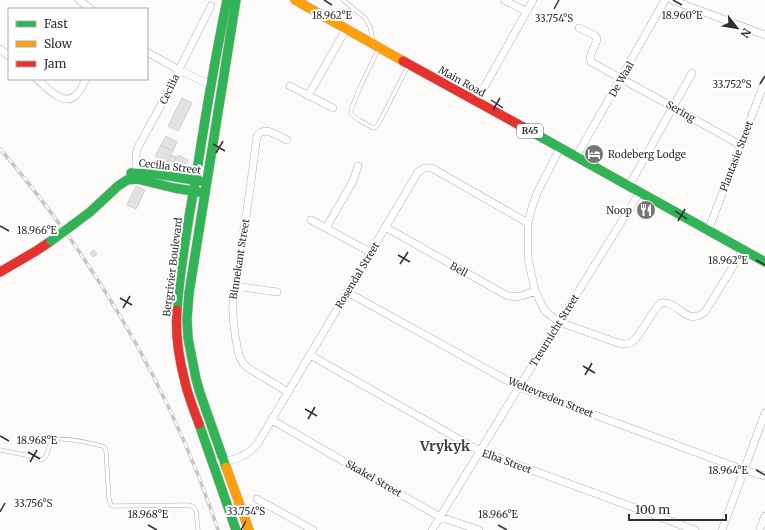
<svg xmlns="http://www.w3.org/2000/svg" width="765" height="530" viewBox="0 0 765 530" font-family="Merriweather,serif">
  <rect width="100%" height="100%" fill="#fdfbf9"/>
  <path fill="#e3e2e0" stroke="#d2d0cf" d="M182 98 192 103 178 131 168 126Z
    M166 136 177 142 173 151 161 145Z
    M161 145 173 151 167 162 155 156Z
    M171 155 176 157 172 166 167 163Z
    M178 155 188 160 183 169 173 164Z
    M136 186 145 190 136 209 127 205Z
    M94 250 97 254 93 257 90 253Z"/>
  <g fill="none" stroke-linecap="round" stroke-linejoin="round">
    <defs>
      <path id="lane" d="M343 0 365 18 370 27 373 41
        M379 48 361 85 351 110V114L359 120 373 128 375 127 378 125 408 66
        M0 450 31 456 41 460C51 455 46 448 52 441 57 435 93 444 102 446L104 447 106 451 109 499 111 505 113 506 186 505 192 506 196 510 198 530"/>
      <path id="street" d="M79 0 91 9
        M504 0 527 12
        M672 0 765 35
        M579 28 594 35 597 39C596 47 588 54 591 62L673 107 740 145
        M0 49 9 56
        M147 52 179 70 211 85
        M37 79C46 87 64 108 76 95 81 91 83 84 86 79
        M290 86 333 108
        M308 96 346 29
        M476 102 533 0
        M287 140C278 136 264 125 257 136L248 203 233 302C232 313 236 355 243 363 247 368 253 371 258 374 268 380 278 386 288 392
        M560 148 538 191 532 207 528 223V258L535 291 545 311 559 322 618 343C622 344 626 345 630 343 640 339 650 312 661 303 679 300 685 327 705 312L743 250
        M576 157 665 0
        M137 172 136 155 137 149 160 107 211 6
        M629 186 692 73
        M311 220 370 252
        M385 227 506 295C516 299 525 295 535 291
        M326 228 353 181 358 166
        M708 231 765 81
        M235 286 277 292
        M347 292 519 387 744 470 765 476
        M310 355 480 451 695 530
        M272 420 440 517 479 530
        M213 462C230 462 247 457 258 443L418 172C423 168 426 167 432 168L528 223
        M257 499 313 530
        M760 529 765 516
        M432 530 519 387 640 192
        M722 530 765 413"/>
      <path id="fast" d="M523 127 765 262
        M131 173 157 174 200 181
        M74 224 90 212 118 186 127 180 137 179 174 188 199 192
        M177 310C180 266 188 221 196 177 205 118 215 59 227 0
        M199 424 236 530
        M226 467 200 393 196 379 188 338 187 319 189 293 236 0"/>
      <path id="slow" d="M295 0 403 61
        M226 467 249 530"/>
      <path id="jam" d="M403 61 523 127
        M0 272 36 251 51 241
        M177 310C175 334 179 359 185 382 188 396 194 410 199 424"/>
    </defs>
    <use href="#lane" stroke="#b1b0af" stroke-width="4.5"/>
    <use href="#street" stroke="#b1b0af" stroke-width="8"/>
    <use href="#fast" stroke="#b1b0af" stroke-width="10"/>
    <use href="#slow" stroke="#b1b0af" stroke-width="10"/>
    <use href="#jam" stroke="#b1b0af" stroke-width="10"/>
    <use href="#lane" stroke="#fffefe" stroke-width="3.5"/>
    <use href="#street" stroke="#fffefe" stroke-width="7"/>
    <use href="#fast" stroke="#30b455" stroke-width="9"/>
    <use href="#slow" stroke="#ff9f0a" stroke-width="9"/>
    <use href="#jam" stroke="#e5322d" stroke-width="9"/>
    <defs>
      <path id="rail" d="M0 149C25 177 47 207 69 237 133 328 183 425 218 530"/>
    </defs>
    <use href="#rail" stroke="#c7c5c5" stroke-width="3.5"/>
    <use href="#rail" stroke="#fff" stroke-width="2" stroke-dasharray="6" stroke-linecap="butt"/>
    <defs>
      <path id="fast-bridge" d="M51 241 74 224"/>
    </defs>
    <use href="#fast-bridge" stroke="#b1b0af" stroke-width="10" stroke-linecap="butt"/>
    <use href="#fast-bridge" stroke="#30b455" stroke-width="9"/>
  </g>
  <path fill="none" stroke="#302e2e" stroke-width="1.5" d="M324 0 332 5M673 0 682 5M554 9 559 0M760 84 765 76M491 100 503 108M493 110 500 98M213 144 225 151M216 153 223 141M675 211 687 219M678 221 685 209M0 226 9 231M398 255 410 262M756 260 765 265M400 264 408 252M120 298 132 305M123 308 130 296M583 366 595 373M585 375 592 363M305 409 317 416M308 419 315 407M0 436 9 441M28 452 40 459M30 462 37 450M756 470 765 475M0 512 5 503M148 525 157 530M498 525 507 530M241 530 246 521"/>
  <defs>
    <symbol id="hotel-disc" viewBox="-11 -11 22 22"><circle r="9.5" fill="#787675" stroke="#fff"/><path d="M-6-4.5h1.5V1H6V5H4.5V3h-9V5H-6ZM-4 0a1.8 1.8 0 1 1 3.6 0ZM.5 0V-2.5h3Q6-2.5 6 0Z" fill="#fff"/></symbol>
    <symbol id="restaurant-disc" viewBox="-11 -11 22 22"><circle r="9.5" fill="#787675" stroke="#fff"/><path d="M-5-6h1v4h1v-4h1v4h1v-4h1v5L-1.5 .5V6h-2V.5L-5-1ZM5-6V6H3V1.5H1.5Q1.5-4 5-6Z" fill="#fff"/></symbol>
  </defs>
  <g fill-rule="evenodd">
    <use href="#hotel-disc" x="583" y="143" width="22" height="22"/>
    <use href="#restaurant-disc" x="635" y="199" width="22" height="22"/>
  </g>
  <g text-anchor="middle" stroke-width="4" stroke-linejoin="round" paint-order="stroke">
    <rect fill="#fff" stroke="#6e6d6d" stroke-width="1" x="517" y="124" width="26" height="14" rx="3"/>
    <g font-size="9" font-weight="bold" fill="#302e2e">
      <text x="530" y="134">R45</text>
    </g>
    <g font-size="10" fill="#302e2e" stroke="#fff">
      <text transform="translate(621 79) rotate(-60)" y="4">De Waal</text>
      <text transform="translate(462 81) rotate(29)" y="4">Main Road</text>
      <text transform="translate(169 89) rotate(-64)" y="4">Cecilia</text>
      <text transform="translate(681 111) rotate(30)" y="4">Sering</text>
      <text transform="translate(736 156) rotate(-69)" y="4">Plantasie Street</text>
      <text transform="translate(170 166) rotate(7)" y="4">Cecilia Street</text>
      <text transform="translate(239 259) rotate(-81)" y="4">Binnekant Street</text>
      <text transform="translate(172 267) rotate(-83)" y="4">Bergrivier Boulevard</text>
      <text transform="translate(459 269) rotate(29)" y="4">Bell</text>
      <text transform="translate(357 275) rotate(-59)" y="4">Rosendal Street</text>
      <text transform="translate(554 330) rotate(-58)" y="4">Treurnicht Street</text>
      <text transform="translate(551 397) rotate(22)" y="4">Weltevreden Street</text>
      <text transform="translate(507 461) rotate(20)" y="4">Elba Street</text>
      <text transform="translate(374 478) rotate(30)" y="4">Skakel Street</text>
    </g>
    <g font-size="10" fill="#302e2e" stroke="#fff" text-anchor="start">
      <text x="608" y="158">Rodeberg Lodge</text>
      <text x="632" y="214" text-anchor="end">Noop</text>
    </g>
    <g font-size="14" font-weight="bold" fill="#413e3c" stroke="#fff">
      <text x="445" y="451">Vrykyk</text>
    </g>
  </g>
  <g font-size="10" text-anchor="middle" fill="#302e2e" stroke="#fff" stroke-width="4" stroke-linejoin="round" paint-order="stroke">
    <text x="332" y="19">18.962°E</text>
    <text x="682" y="19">18.960°E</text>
    <text x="554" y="22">33.754°S</text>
    <text x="732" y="88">33.752°S</text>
    <text x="37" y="234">18.966°E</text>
    <text x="728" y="264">18.962°E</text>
    <text x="37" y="444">18.968°E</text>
    <text x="728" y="474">18.964°E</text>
    <text x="33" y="507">33.756°S</text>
    <text x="246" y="515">33.754°S</text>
    <text x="148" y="518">18.968°E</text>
    <text x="498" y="518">18.966°E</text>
  </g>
  <rect x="8" y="8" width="140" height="72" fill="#ffffff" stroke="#acabab"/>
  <rect x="16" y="21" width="20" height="6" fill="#30b455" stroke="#acabab"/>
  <text x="44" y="28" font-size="12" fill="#302e2e">Fast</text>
  <rect x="16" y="41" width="20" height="6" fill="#ff9f0a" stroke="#acabab"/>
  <text x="44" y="48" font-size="12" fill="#302e2e">Slow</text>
  <rect x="16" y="61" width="20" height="6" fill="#e5322d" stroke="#acabab"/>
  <text x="44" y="68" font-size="12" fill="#302e2e">Jam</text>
  <g transform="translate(737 28) rotate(121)" stroke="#ffffff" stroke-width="3" paint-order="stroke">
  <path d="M0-3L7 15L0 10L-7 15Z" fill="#302e2e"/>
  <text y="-6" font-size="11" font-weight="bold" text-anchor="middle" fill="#302e2e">N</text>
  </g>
  <path d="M629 514v6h97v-6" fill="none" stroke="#302e2e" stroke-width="2"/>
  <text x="635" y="514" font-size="12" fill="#302e2e" stroke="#ffffff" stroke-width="3" paint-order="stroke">100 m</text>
</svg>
